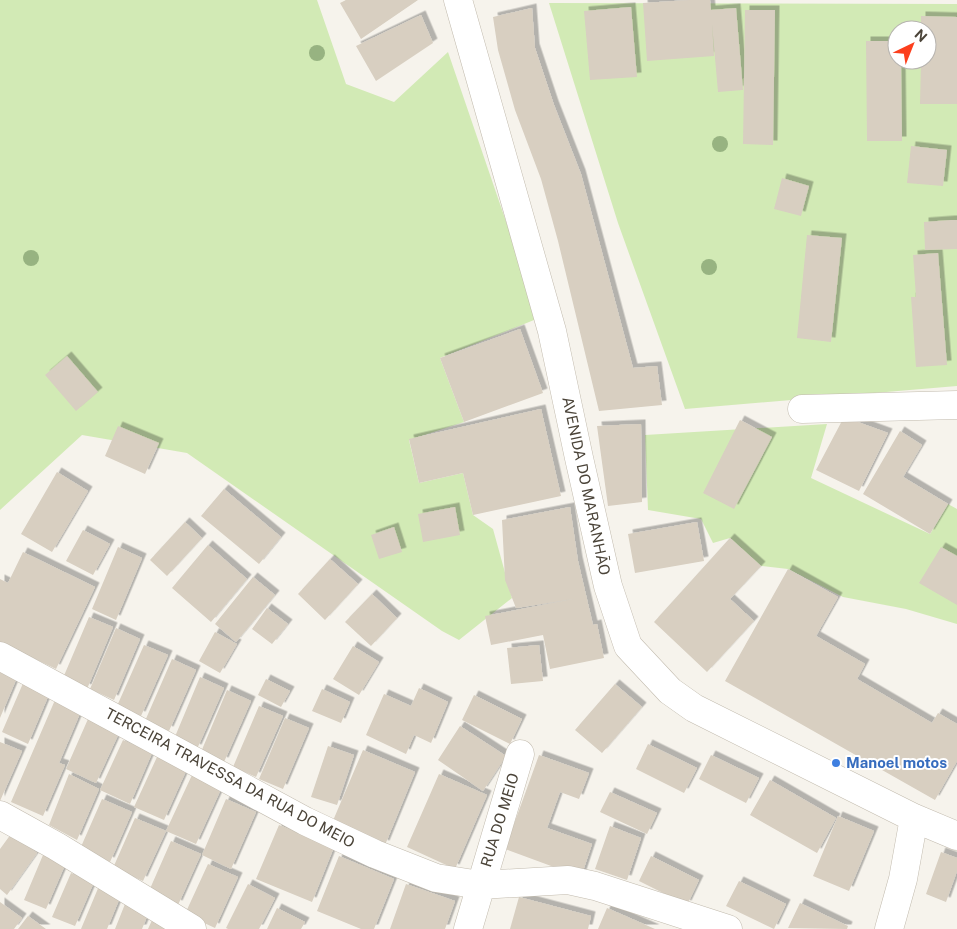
<svg xmlns="http://www.w3.org/2000/svg" width="957" height="929" viewBox="0 0 957 929" font-family="'Public Sans',sans-serif">
  <defs>
    <filter id="shadow"><feDropShadow dx="4.5" dy="-4.5" stdDeviation="0" flood-color="#0004"/></filter>
  </defs>
  <rect width="100%" height="100%" fill="#f6f3ec"/>
  <path fill="#d2eab5" fill-rule="evenodd" d="M0 0H317L346 84 394 102 448 52 539 318 440 358 464 422 409 440 419 483 463 473 473 515 493 529 512 598 459 640 442 631 187 453 82 435 0 510Z
    M549 3 957 4V386L685 409 618 223ZM897 30H927V60H897Z
    M827 424 811 478 930 534 948 504 957 509V624L906 609 843 597 788 569 761 566 730 538 713 543 701 519 648 510 645 435Z"/>
  <path fill="#d8cfc1" filter="url(#shadow)" d="M346 0H418L361 39 340 3Z
    M690 0H710L711 10 736 8 743 90 718 92 712 24 714 56 647 61 643 3Z
    M631 7 637 77 590 80 584 11Z
    M532 8 535 48 554 105 581 174 633 368 657 366 662 405 599 411 558 241 541 179 515 110 498 50 493 17Z
    M745 10H775L773 145 743 144Z
    M421 15 433 43 376 81 356 46Z
    M921 16 957 17V104H920L921 60H927V30H921Z
    M866 41H897V60H901L902 141H867Z
    M911 146 947 150 943 186 907 183Z
    M782 178 809 186 801 216 774 209Z
    M951 220H957V249L925 250 924 222Z
    M807 235 842 238 831 342 797 338Z
    M938 253 947 365 916 367 911 297H916L913 255Z
    M520 329 543 393 464 422 440 358Z
    M67 356 98 392 76 411 45 375Z
    M541 409 561 496 473 515 463 473 419 483 409 439Z
    M844 417 888 433 859 491 816 470Z
    M740 420 772 437 734 509 703 493Z
    M641 424 642 502 608 506 597 426Z
    M118 426 159 443 145 474 105 456Z
    M900 431 922 445 903 477 948 504 930 534 863 494Z
    M57 472 88 491 52 552 21 534Z
    M224 489 281 537 259 564 201 516Z
    M455 507 460 535 423 542 418 514Z
    M570 507 578 561 593 625 597 624 604 658 550 669 543 635 491 645 485 616 573 599 516 608 505 580 502 520Z
    M185 522 202 538 167 576 150 560Z
    M697 522 704 561 635 573 628 534Z
    M394 527 402 552 379 559 371 535Z
    M83 530 110 544 93 575 66 561Z
    M730 538 761 566 730 599 754 621 707 672 654 622Z
    M208 545 247 579 211 622 172 588Z
    M118 547 142 558 116 620 92 609Z
    M941 547 957 556V605L919 583Z
    M23 552 95 587 56 669 0 642V579L8 583Z
    M330 559 358 584 325 620 298 594Z
    M788 569 838 597 816 636 865 664 857 679 932 723 938 713 957 724V761L935 800 725 681Z
    M253 577 275 595 236 642 215 624Z
    M372 594 397 618 371 646 345 622Z
    M267 608 288 624 272 644 252 629Z
    M89 617 113 627 87 689 63 678Z
    M116 628 140 639 114 700 90 689Z
    M215 632 237 644 220 673 199 661Z
    M144 645 168 655 141 716 117 706Z
    M539 645 543 681 511 684 507 648Z
    M353 646 379 662 359 695 333 679Z
    M172 659 196 670 169 731 145 721Z
    M0 667 18 675 0 718Z
    M200 677 224 688 197 749 174 739Z
    M266 679 290 691 281 707 258 695Z
    M24 681 50 692 28 744 2 732Z
    M615 684 642 707 602 753 575 730Z
    M419 688 448 702 431 743 414 735 406 754 366 735 384 694 411 706Z
    M322 689 350 702 341 723 312 711Z
    M227 690 251 701 224 762 201 752Z
    M474 695 522 719 510 744 462 720Z
    M55 700 81 711 59 763 65 765 43 816 11 802Z
    M259 706 283 716 256 777 233 767Z
    M285 718 309 728 283 789 259 779Z
    M88 719 119 733 96 783 66 769Z
    M460 726 506 756 483 791 438 760Z
    M123 740 152 753 130 804 100 790Z
    M0 742 22 751 0 801Z
    M648 744 697 768 684 793 636 769Z
    M328 746 354 755 337 805 311 797Z
    M363 750 415 772 385 845 332 823Z
    M539 755 589 773 579 799 560 792 547 828 592 844 581 877 505 849Z
    M711 755 759 778 746 803 699 779Z
    M157 757 186 771 164 820 134 807Z
    M69 774 99 789 77 840 49 825Z
    M439 774 487 795 455 869 407 847Z
    M192 775 221 789 196 844 166 831Z
    M770 780 836 818 817 853 750 815Z
    M610 792 657 813 647 834 600 812Z
    M102 799 132 812 110 862 80 849Z
    M226 799 256 812 231 869 202 855Z
    M838 816 874 831 849 891 813 876Z
    M135 818 166 831 143 881 113 868Z
    M279 825 334 847 312 902 256 879Z
    M610 826 641 838 627 880 595 869Z
    M11 834 37 853 7 895 0 889V849Z
    M171 841 201 854 178 905 149 891Z
    M941 852 957 858V871L946 902 926 894Z
    M43 855 65 865 46 909 24 900Z
    M339 856 394 879 374 929H361L317 911Z
    M651 856 699 880 687 905 639 881Z
    M208 864 238 877 215 928 185 914Z
    M71 873 94 882 75 926 52 917Z
    M739 881 786 904 774 929 726 906Z
    M248 884 275 898 259 929H228L226 928Z
    M406 884 455 901 445 929H390Z
    M99 886 121 895 107 929H81Z
    M519 897 591 916 588 929H510Z
    M0 902 22 918 14 929H0Z
    M800 903 848 926 847 929 788 928Z
    M125 904 148 914 142 929H115Z
    M277 908 305 922 301 929H267Z
    M607 908 655 929H598Z
    M28 916 46 929H18Z
    M153 918 175 929H148Z"/>
  <g fill="none" stroke-linecap="round" stroke-linejoin="round">
    <defs>
      <path id="minor" d="M458 0 552 331 579 458 608 586 628 646 670 691 694 708 914 818 957 836
        M802 409 957 405
        M0 656 305 821 375 854 436 878 480 885 568 880 595 886 728 929
        M0 815 56 846 192 929
        M468 929 520 754
        M889 929 903 879 914 818"/>
    </defs>
    <use href="#minor" stroke="#c2bbae" stroke-width="29"/>
    <use href="#minor" stroke="#fff" stroke-width="28"/>
  </g>
  <g fill="#97b381">
    <circle cx="317" cy="53" r="8"/>
    <circle cx="720" cy="144" r="8"/>
    <circle cx="31" cy="258" r="8"/>
    <circle cx="709" cy="267" r="8"/>
  </g>
  <circle fill="#3f7fe0" stroke="#fff" stroke-width="2" cx="836" cy="763" r="5"/>
  <g text-anchor="middle" stroke-width="4" stroke-linejoin="round" paint-order="stroke">
    <g font-size="15" fill="#4b4439" stroke="#fff">
      <text transform="translate(586 486) rotate(78)" y="5">AVENIDA DO MARANHÃO</text>
      <text transform="translate(230 778) rotate(28)" y="5">TERCEIRA TRAVESSA DA RUA DO MEIO</text>
      <text transform="translate(500 820) rotate(-73)" y="5">RUA DO MEIO</text>
    </g>
    <g font-size="15" font-weight="bold" fill="#366cbe" stroke="#fff" text-anchor="start">
      <text x="846" y="768">Manoel motos</text>
    </g>
  </g>
  <g transform="translate(912 45) rotate(43)"><circle r="24" fill="#ffffff" stroke="#b7b4b0"/>
  <path d="M0-4L9 19L0 12L-9 19Z" fill="#fc3f1d"/>
  <text y="-8" font-size="14" font-weight="bold" text-anchor="middle" fill="#4b4439">N</text>
  </g>
</svg>
